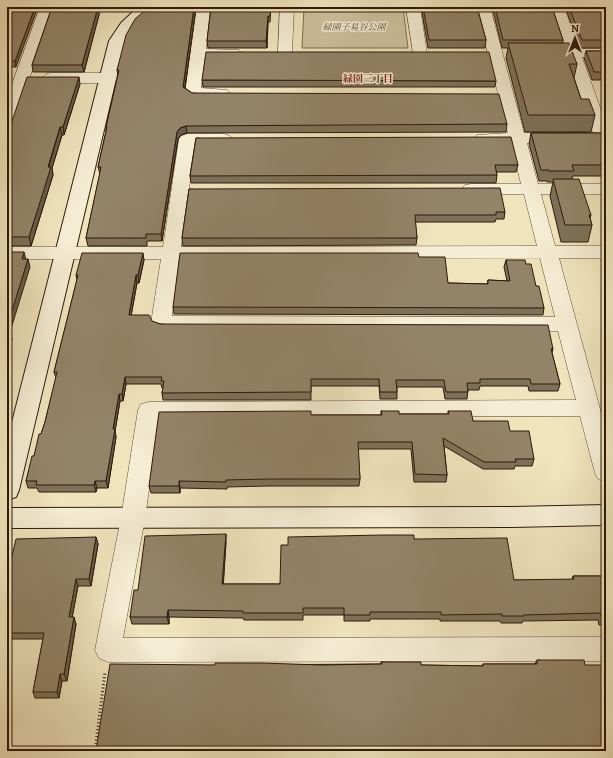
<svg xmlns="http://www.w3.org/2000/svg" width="613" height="758" viewBox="0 0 613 758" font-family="Alegreya,'Noto Serif JP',serif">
  <rect width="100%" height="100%" fill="#f0e4bd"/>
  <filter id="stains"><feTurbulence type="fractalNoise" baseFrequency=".005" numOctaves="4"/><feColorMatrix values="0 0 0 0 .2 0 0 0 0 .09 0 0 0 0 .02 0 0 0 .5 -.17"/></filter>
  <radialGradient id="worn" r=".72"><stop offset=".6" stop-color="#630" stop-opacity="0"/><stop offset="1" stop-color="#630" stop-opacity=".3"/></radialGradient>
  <path fill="#cfc19f" stroke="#7e6d55" d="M304 7H403L408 48H302Z"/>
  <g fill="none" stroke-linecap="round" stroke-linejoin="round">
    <defs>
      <path id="street" d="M40 7H54L15 120 13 123 7 125V98Z
        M197 7H211L206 49 239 50 241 53 239 56 205 57 201 88 227 90 230 93 227 96 193 98 188 96 185 93Z
        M280 7H294L292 53 290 56 285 57 280 56 278 53Z
        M406 7H420L427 53 425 56 420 57 415 56 413 53Z
        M476 7H490L524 133H593L567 57 540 56 538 53 540 50 564 49 550 7H564L579 49H606V57H582L606 124V143H527L538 184H606V194H541L555 246H606V258H559L606 431V482L598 479 595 473 580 416 159 418 145 518 123 638 606 637V661L108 662 99 658 95 650 121 518 138 410 141 404 149 402 576 400 558 331 161 330 154 328 151 323 161 259H7V247H163L179 139 181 136 187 134H224L230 136 232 139 230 142 195 144 181 247 537 246 524 194H471L465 193 462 189 465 185 471 184H521L511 143 477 141 475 138 477 135 508 133ZM540 258 555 317 172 316 179 259Z
        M50 73H109L114 75 117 78 114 81 109 83H50L45 81 42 78 45 75Z"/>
      <path id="secondary" d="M138 7H155L135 25 125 41 19 490 16 497 7 500V442L109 41 121 23Z
        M606 505V525L512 527 7 528V508L512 507Z"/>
    </defs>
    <use href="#street" stroke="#5e4c38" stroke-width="1"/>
    <use href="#secondary" stroke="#2e190b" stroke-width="2"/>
    <path stroke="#2e190b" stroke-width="3" stroke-dasharray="1 2.5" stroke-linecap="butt" d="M95 751 105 672"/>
    <use href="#street" fill="#f5edd4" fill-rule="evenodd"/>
    <use href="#secondary" fill="#f5edd4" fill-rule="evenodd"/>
  </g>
  <path fill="#7e7159" stroke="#2e190b" d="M7 7 16 67H7Z
    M52 7H101L84 72H33L32 65Z
    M149 7H196L185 88 192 93 507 124 506 132 187 133 181 135 178 139 162 241H147V246H88L86 238 100 174 98 167 106 131V127L118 76 117 70Z
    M211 7H271L270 22H268L267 48H208L207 41Z
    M421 7H477L486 40 485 48H428Z
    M492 7H552L563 40V43L577 64 574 78 581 99 595 115 591 132H525L506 58 508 48H502Z
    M565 7H606V48H580Z
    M586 51H606V80H592L584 58Z
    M202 80 496 81 495 87H203Z
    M80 84 64 135H62L52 168 53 175 31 246H7V136Z
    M606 109V120L605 115Z
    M531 133H606V176H573L572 179 591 215 590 218 592 225 588 242H561L550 196 553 182H547V181H539L529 144Z
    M196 138 518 165 516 172H496L497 175 496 183H191L190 176Z
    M189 189 505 212 504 219H496L495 222H415L417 238 416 245 183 246 182 238Z
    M419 257 448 283 487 284 488 280 507 281 504 267 506 260 526 264 536 286 544 308 543 315 174 314 173 307Z
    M144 260 139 283H137L131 315 160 324 553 349 552 353 560 384 558 391H529L528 386H480L479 390H468L467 399H445L443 387H397V399H380L379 386H311V400H163L162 393 163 388H162L161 384H126L123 401H120L115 431 116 437 108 488H97L96 492H39L37 488H28L26 481 34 456 45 422 56 378 54 372 77 280 76 275Z
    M606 269V287L603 279Z
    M381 411 399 414H448V411L473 421 510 431 534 459 532 466H515L514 469H483L444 446 447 475 446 482H414L411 449H358L360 479 359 486H269L227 487V489L180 488V493H151L149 486 311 415H381Z
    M96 537 98 544 91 586H78L72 617 76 624 67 681H62L59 698H35L33 692 43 639H7V577Z
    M414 539 514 580H572L573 576H606V625H599L598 620 523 621 522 623H501L500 621H440V619H370V621H344V615H303V620H244L243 618 169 617V624H132L130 617 138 590 226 542 223 584H280L288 545Z
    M537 660 585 665 606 751H96V750L215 665 381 664V662L421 665 482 666 483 664H535Z"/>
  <path fill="#675c49" stroke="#2e190b" d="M35 7H38L16 67 15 61Z
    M98 7H101L84 72 82 65Z
    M194 7H196L184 94 183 87Z
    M268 16V22L267 48 266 41Z
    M79 77 80 84 64 135 63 127Z
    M186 126 187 133 181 135 178 139 162 241 161 234 177 132 180 128Z
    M60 127 62 135 52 168 53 175 31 246 29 237Z
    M24 252 26 260 22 259Z
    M143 253 144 260 139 283 138 275Z
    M28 259 30 267 10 332 12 339 7 360V327Z
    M136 275 137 283 130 322 129 315Z
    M125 377 126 384 123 401 122 394Z
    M119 394 120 401 115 431 116 437 108 488 106 481 113 429Z
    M95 481 97 488 96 492 94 485Z
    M179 481 180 488V493L179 486Z
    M226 534V542L223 591 222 584Z
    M96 537 98 544 91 586 89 579Z
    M76 579 78 586 71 624 69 617Z
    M168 610 169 617V624L167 617Z
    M74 617 76 624 67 681 64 674Z
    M60 674 62 681 59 698 57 692Z"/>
  <path fill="#938368" stroke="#2e190b" d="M7 7H35L15 61H7Z
    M52 7H98L82 65H32Z
    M149 7H194L183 87 192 93 499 94 507 124 186 126 180 128 177 132 161 234H146V238H86L101 167H98L107 127H106L119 70H117L126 35 135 19Z
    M211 7H271L270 16H268L266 41H207Z
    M423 7H477L486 40H429Z
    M495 7H552L563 40H503Z
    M569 7H606V40H582Z
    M508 43H569L577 64H569L581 99H589L595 115H528Z
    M586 51H606V72H594Z
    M206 52H489L496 81 202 80Z
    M27 77H79L63 127H60L48 167H51L29 237H7V136Z
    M531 133H606V165H572L574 171H549V170H541Z
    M511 137 518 165H495L497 175 190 176 196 138Z
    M553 179H579L591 215H589L592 225H565Z
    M500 188 505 212H496V215H415L417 238H182L189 189Z
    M7 252H24L22 259H28L7 327Z
    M82 253H143L138 275H136L129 315H149L152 321 160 324 548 325 553 349H551L560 384H531L530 379H480V383H467L468 392H446L444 380H396L397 392H380L379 379H311V392L162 393 164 381H161L162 377H125L122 394H119L113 429H115L106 481H95L94 485H36L37 481H26L32 456H34L39 434H41L45 422 57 372H54L78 275H76Z
    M180 253H418L419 257H445L448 283 488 284V280L510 281 506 260H525L526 264H531L536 286H539L544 308 173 307Z
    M7 330H10L7 342Z
    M311 411V415H382L381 411H399V414H449L448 411H471L473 421H508L510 431H529L534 459H515L516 462H484L443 438 447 475 415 474 412 442H358L360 479H269L226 480V482L179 481V486H149L159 412Z
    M226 534 222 584H280L281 545H288V537L382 535H414V539L507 538 514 580 574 579 573 576H606V618H602L600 613 524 615V616H502V614L441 615V612H370V615H344V608H303V613H243V611L168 610 167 617H130L134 590H138L145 536Z
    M96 537 89 579H76L69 617H74L64 674H60L57 692H33L44 633H7V577L16 539Z
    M537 660H584L585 665H606V751H104V750H96L110 664 215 665V663H261L321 665 382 664 381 662H421V665L483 666V664H537Z"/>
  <g text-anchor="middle" stroke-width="3" stroke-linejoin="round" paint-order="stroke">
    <g font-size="9" font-style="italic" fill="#5e4b37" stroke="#f5edd4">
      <text x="354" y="30">緑園子易谷公園</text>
    </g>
    <g font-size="10" font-weight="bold" fill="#7a1f14" stroke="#f5edd4">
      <text x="368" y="82">緑園三丁目</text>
    </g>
  </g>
  <rect width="613" height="758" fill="none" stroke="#f0e4bd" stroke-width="24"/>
  <rect x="8" y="8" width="597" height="742" fill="none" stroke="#2e190b" stroke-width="2"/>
  <rect x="12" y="12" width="589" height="734" fill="none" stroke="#2e190b"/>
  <g transform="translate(575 38)" stroke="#f5edd4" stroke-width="3" paint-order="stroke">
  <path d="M0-3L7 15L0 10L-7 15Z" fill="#2e190b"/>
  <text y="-6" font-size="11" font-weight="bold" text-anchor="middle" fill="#2e190b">N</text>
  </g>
  <rect width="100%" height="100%" filter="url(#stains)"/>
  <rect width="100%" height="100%" fill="url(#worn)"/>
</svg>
